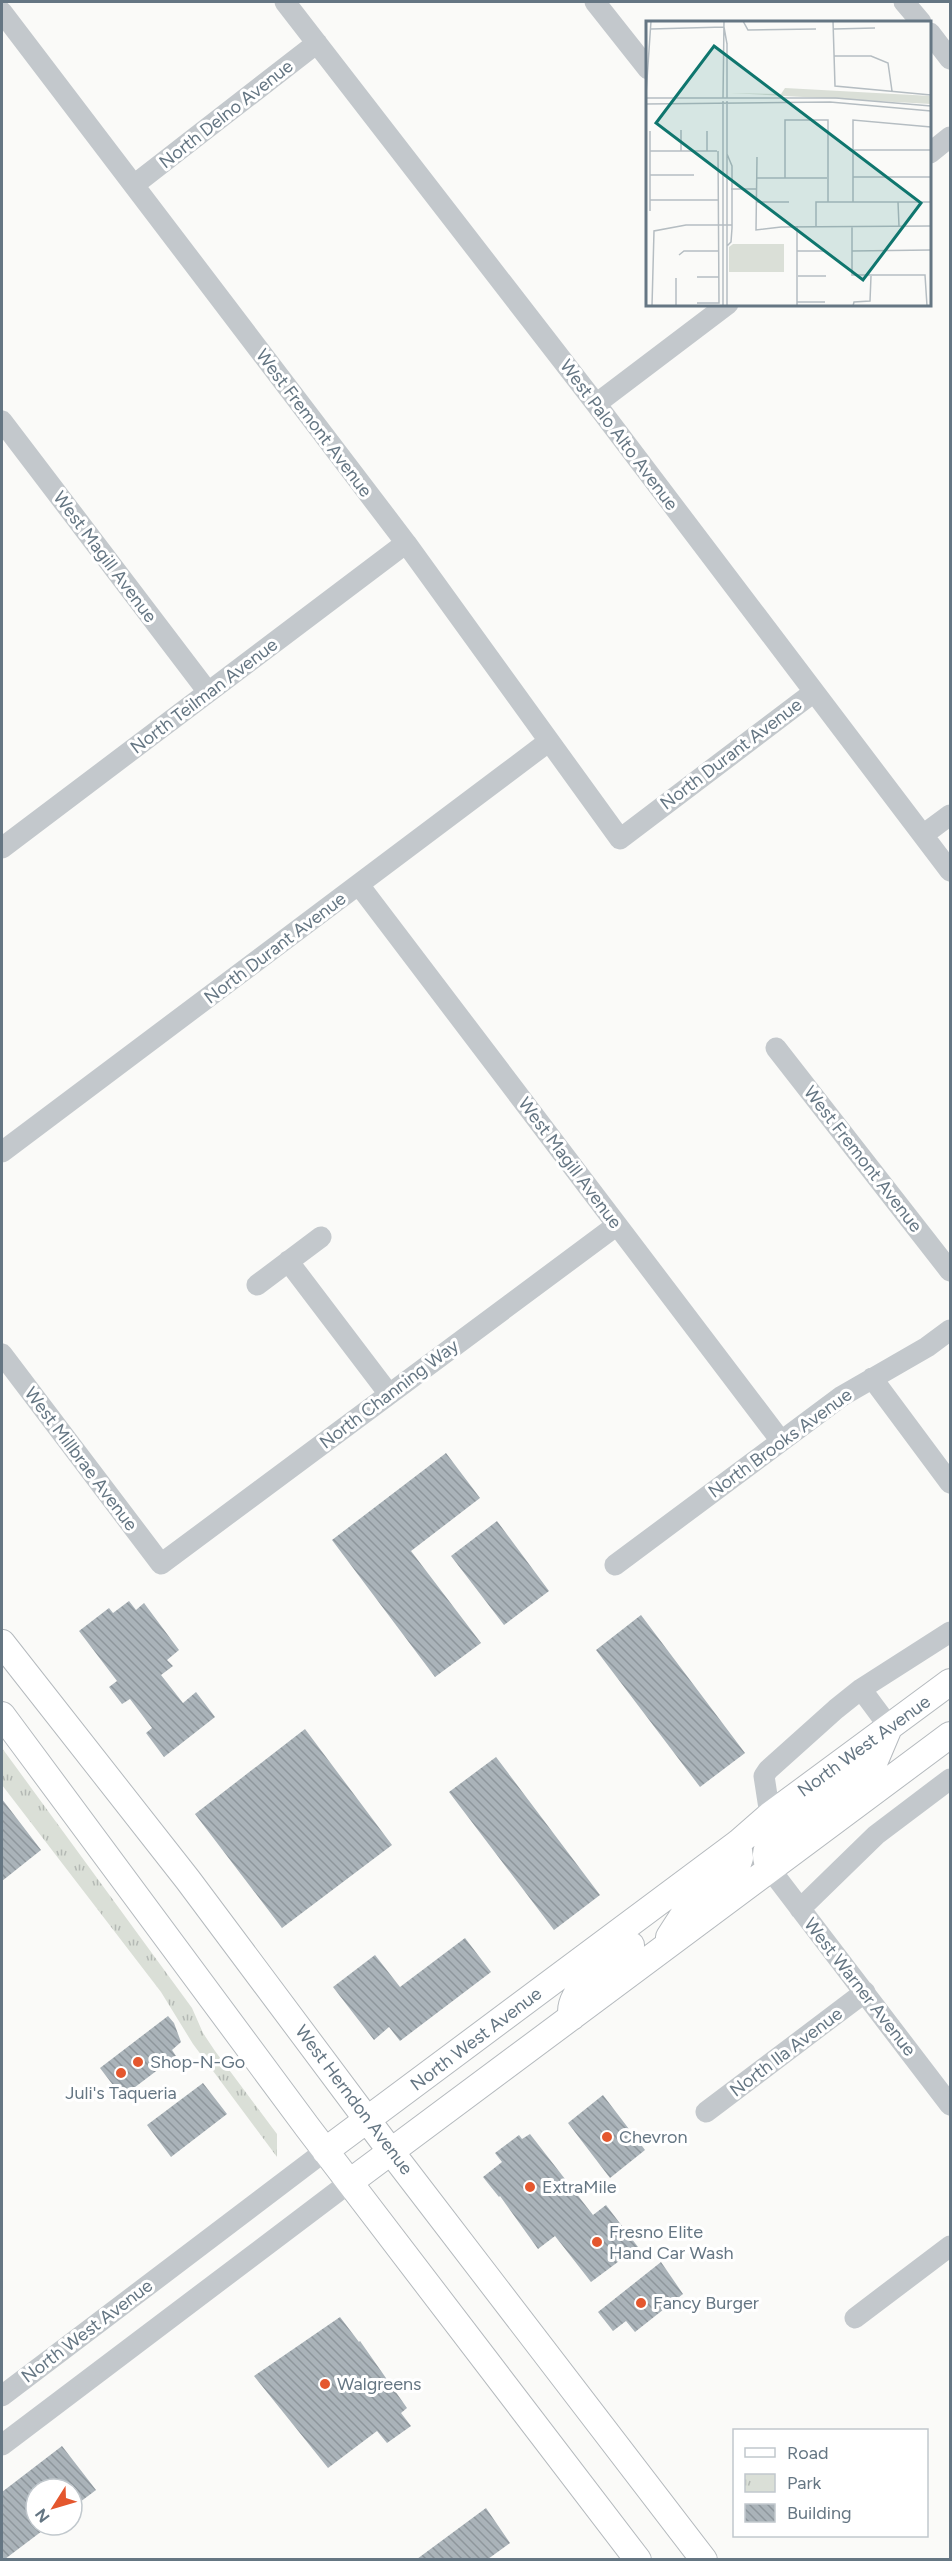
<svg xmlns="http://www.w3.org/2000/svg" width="952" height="2561" viewBox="0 0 952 2561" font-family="Figtree,sans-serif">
  <defs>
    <pattern id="park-tufts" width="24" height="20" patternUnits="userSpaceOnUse" patternTransform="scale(1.5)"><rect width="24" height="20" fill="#dadfd7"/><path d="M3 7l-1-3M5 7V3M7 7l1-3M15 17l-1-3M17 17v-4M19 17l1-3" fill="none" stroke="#b4b9b4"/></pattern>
    <pattern id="building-back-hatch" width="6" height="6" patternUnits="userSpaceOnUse" patternTransform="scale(1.5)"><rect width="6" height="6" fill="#aab3b9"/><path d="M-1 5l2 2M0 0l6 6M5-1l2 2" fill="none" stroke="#8e969c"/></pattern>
  </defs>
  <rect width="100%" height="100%" fill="#fafaf8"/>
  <path fill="url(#park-tufts)" d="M2 1748 192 2008 203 2033 215 2051 277 2134V2157L193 2044 161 1992 2 1785Z"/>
  <path fill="url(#building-back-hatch)" d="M446 1453 480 1498 411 1551 481 1643 435 1677 332 1540Z
    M497 1521 549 1591 504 1625 451 1556Z
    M129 1601 136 1610 144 1603 179 1650 167 1660 173 1666 161 1675 183 1703 196 1692 215 1717 164 1757 146 1733 152 1728 130 1699 122 1704 109 1687 117 1681 79 1631 109 1608 113 1613Z
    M641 1615 745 1753 700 1787 596 1650Z
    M305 1729 392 1845 282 1928 195 1814Z
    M496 1757 600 1895 554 1930 449 1792Z
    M2 1799 41 1850 2 1881Z
    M465 1938 491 1972 400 2041 389 2027 374 2040 333 1987 375 1955 400 1987Z
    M168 2016 174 2023 181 2042 172 2050 176 2056 122 2097 100 2068Z
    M203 2083 227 2114 171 2157 147 2125Z
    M603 2095 645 2150 610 2178 568 2123Z
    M530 2134 593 2215 606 2205 638 2247 591 2282 555 2236 538 2249 500 2196 499 2197 483 2177 502 2162 495 2153 519 2135 522 2139Z
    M661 2262 683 2294 635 2332 626 2321 613 2331 598 2312Z
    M340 2317 359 2342 360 2341 407 2408 401 2413 411 2426 387 2443 377 2431 328 2468 254 2376Z
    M62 2446 96 2490 72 2508V2489H36V2525H50L5 2559H2V2492Z
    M486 2508 510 2543 488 2559H417Z"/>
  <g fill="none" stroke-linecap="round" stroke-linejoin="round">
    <defs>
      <path id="major" d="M2 1643 188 1880 392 2153 704 2560
        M2 1715 308 2128 638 2560
        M770 1869C764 1857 765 1851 771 1840L874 1763 888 1730
        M669 1937 689 1906 737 1866 740 1858 738 1843
        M572 2017C564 1991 612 1959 631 1945
        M325 2151 738 1843 770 1815 950 1682
        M350 2182 950 1735"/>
    </defs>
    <use href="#major" stroke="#b5babe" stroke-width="28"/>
    <path stroke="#c3c8cc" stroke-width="21" d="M285 2 596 404 950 871
      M595 2 648 69
      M904 2 921 22
      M2 12 406 543 620 839 814 692
      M930 33 950 59
      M930 153 950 137
      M134 185 317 43
      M596 404 728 304
      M2 421 208 692
      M923 835 950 815
      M2 848 406 543
      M359 885 781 1441
      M776 1048 950 1271
      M2 1152 548 742
      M288 1261 389 1394
      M257 1285 321 1237
      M2 1354 161 1564 617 1225
      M872 1378 950 1483
      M615 1565 842 1396 927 1347 950 1330
      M861 1689 890 1728
      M770 1815 764 1776 768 1770 836 1709 861 1689 950 1632
      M770 1869 950 2105
      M800 1909 876 1835 950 1779
      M706 2112 865 1992
      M855 2318 950 2246
      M2 2396 325 2151
      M2 2445 350 2182"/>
    <use href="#major" stroke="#fff" stroke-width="26"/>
  </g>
  <g fill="#e4572e" stroke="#fff" stroke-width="2">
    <circle cx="138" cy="2062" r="6"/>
    <circle cx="121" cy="2073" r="6"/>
    <circle cx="607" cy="2137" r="6"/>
    <circle cx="530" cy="2187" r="6"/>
    <circle cx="597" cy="2242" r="6"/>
    <circle cx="641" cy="2303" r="6"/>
    <circle cx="325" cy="2384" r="6"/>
  </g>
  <g text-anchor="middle" stroke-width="6" stroke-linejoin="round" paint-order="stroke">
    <g font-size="18" fill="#657683" stroke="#fff">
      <text transform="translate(226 114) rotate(-38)" y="6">North Delno Avenue</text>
      <text transform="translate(314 423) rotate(53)" y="6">West Fremont Avenue</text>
      <text transform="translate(619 435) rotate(53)" y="6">West Palo Alto Avenue</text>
      <text transform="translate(105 557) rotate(53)" y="6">West Magill Avenue</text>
      <text transform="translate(204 696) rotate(-37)" y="6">North Teilman Avenue</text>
      <text transform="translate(731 754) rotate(-37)" y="6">North Durant Avenue</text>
      <text transform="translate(275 948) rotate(-37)" y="6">North Durant Avenue</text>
      <text transform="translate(863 1159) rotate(52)" y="6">West Fremont Avenue</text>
      <text transform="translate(570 1163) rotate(53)" y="6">West Magill Avenue</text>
      <text transform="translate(389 1394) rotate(-37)" y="6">North Channing Way</text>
      <text transform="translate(780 1443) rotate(-36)" y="6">North Brooks Avenue</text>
      <text transform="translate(81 1459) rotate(53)" y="6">West Millbrae Avenue</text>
      <text transform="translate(864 1746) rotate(-36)" y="6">North West Avenue</text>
      <text transform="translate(860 1987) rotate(52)" y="6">West Warner Avenue</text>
      <text transform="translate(476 2039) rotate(-37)" y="6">North West Avenue</text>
      <text transform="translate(786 2052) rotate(-37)" y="6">North Ila Avenue</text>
      <text transform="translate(354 2100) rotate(53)" y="6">West Herndon Avenue</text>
      <text transform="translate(87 2331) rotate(-37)" y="6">North West Avenue</text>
    </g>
    <g font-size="18" fill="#657683" stroke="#fff" text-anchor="start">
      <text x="150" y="2068">Shop-N-Go</text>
      <text x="121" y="2099" text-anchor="middle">Juli's Taqueria</text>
      <text x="619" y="2143">Chevron</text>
      <text x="542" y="2193">ExtraMile</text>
      <text x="609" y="2238">Fresno Elite<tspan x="609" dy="21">Hand Car Wash</tspan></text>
      <text x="653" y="2309">Fancy Burger</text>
      <text x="337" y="2390">Walgreens</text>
    </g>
  </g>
  <g transform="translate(646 21)">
    <rect width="285" height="285" fill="#fafaf8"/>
    <path d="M139 67 285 75V83L84 72 135 73ZM87 223H138V251H83V226Z" fill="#dadfd7"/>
    <path fill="none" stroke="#b5bdc2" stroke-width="1.5" d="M97 0 102 9 170 8M187 0 189 65 285 74M5 8 78 6 81 23M188 8 229 7M188 35H225L242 42 246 70M0 73 5 0M0 77H190L285 85M77 77 78 0M81 77V22M0 83 184 81 285 90M35 109V130M61 110V130M207 129H285M4 130H71M111 136 110 209 135 206 285 205M4 154H48M207 156H285M111 157H181M139 157V99H182V181M85 168H111M4 179H73M110 181H143M207 181V99L285 106M252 181 253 205M4 190V110M170 205V181H285M206 205V254H279L281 285M81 225 85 221 86 207V145L81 133M151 230H180M206 230 285 229M33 234 38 230H73M152 255H180M51 256H73M30 257V285M151 281H179M51 282H73L72 130M6 285 8 210 40 204H86M77 285V80M81 285V80M151 285V205M207 285 208 281 224 280 225 255"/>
    <path fill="#0f766e" fill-opacity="0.15" stroke="#0f766e" stroke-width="3" d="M68 25 275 182 217 259 10 102Z"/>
    <rect width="285" height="285" fill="none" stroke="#657683" stroke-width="3"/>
  </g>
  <rect width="952" height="2561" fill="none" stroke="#657683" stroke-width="6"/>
  <rect x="733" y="2429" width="195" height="108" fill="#ffffff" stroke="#c1c8cd" stroke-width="1.5"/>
  <rect x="745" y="2448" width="30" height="9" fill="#ffffff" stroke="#c1c8cd" stroke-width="1.5"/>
  <text x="787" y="2459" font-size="18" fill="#657683">Road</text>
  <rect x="745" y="2474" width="30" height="18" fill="url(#park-tufts)" stroke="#c1c8cd" stroke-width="1.5"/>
  <text x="787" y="2489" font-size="18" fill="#657683">Park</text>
  <rect x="745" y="2504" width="30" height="18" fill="url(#building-back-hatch)" stroke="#c1c8cd" stroke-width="1.5"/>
  <text x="787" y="2519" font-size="18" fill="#657683">Building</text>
  <g transform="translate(54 2507) rotate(233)"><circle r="28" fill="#ffffff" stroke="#c1c8cd" stroke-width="1.5"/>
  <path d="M0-4.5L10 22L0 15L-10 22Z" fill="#e4572e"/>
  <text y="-9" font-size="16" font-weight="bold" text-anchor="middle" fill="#657683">N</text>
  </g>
</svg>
